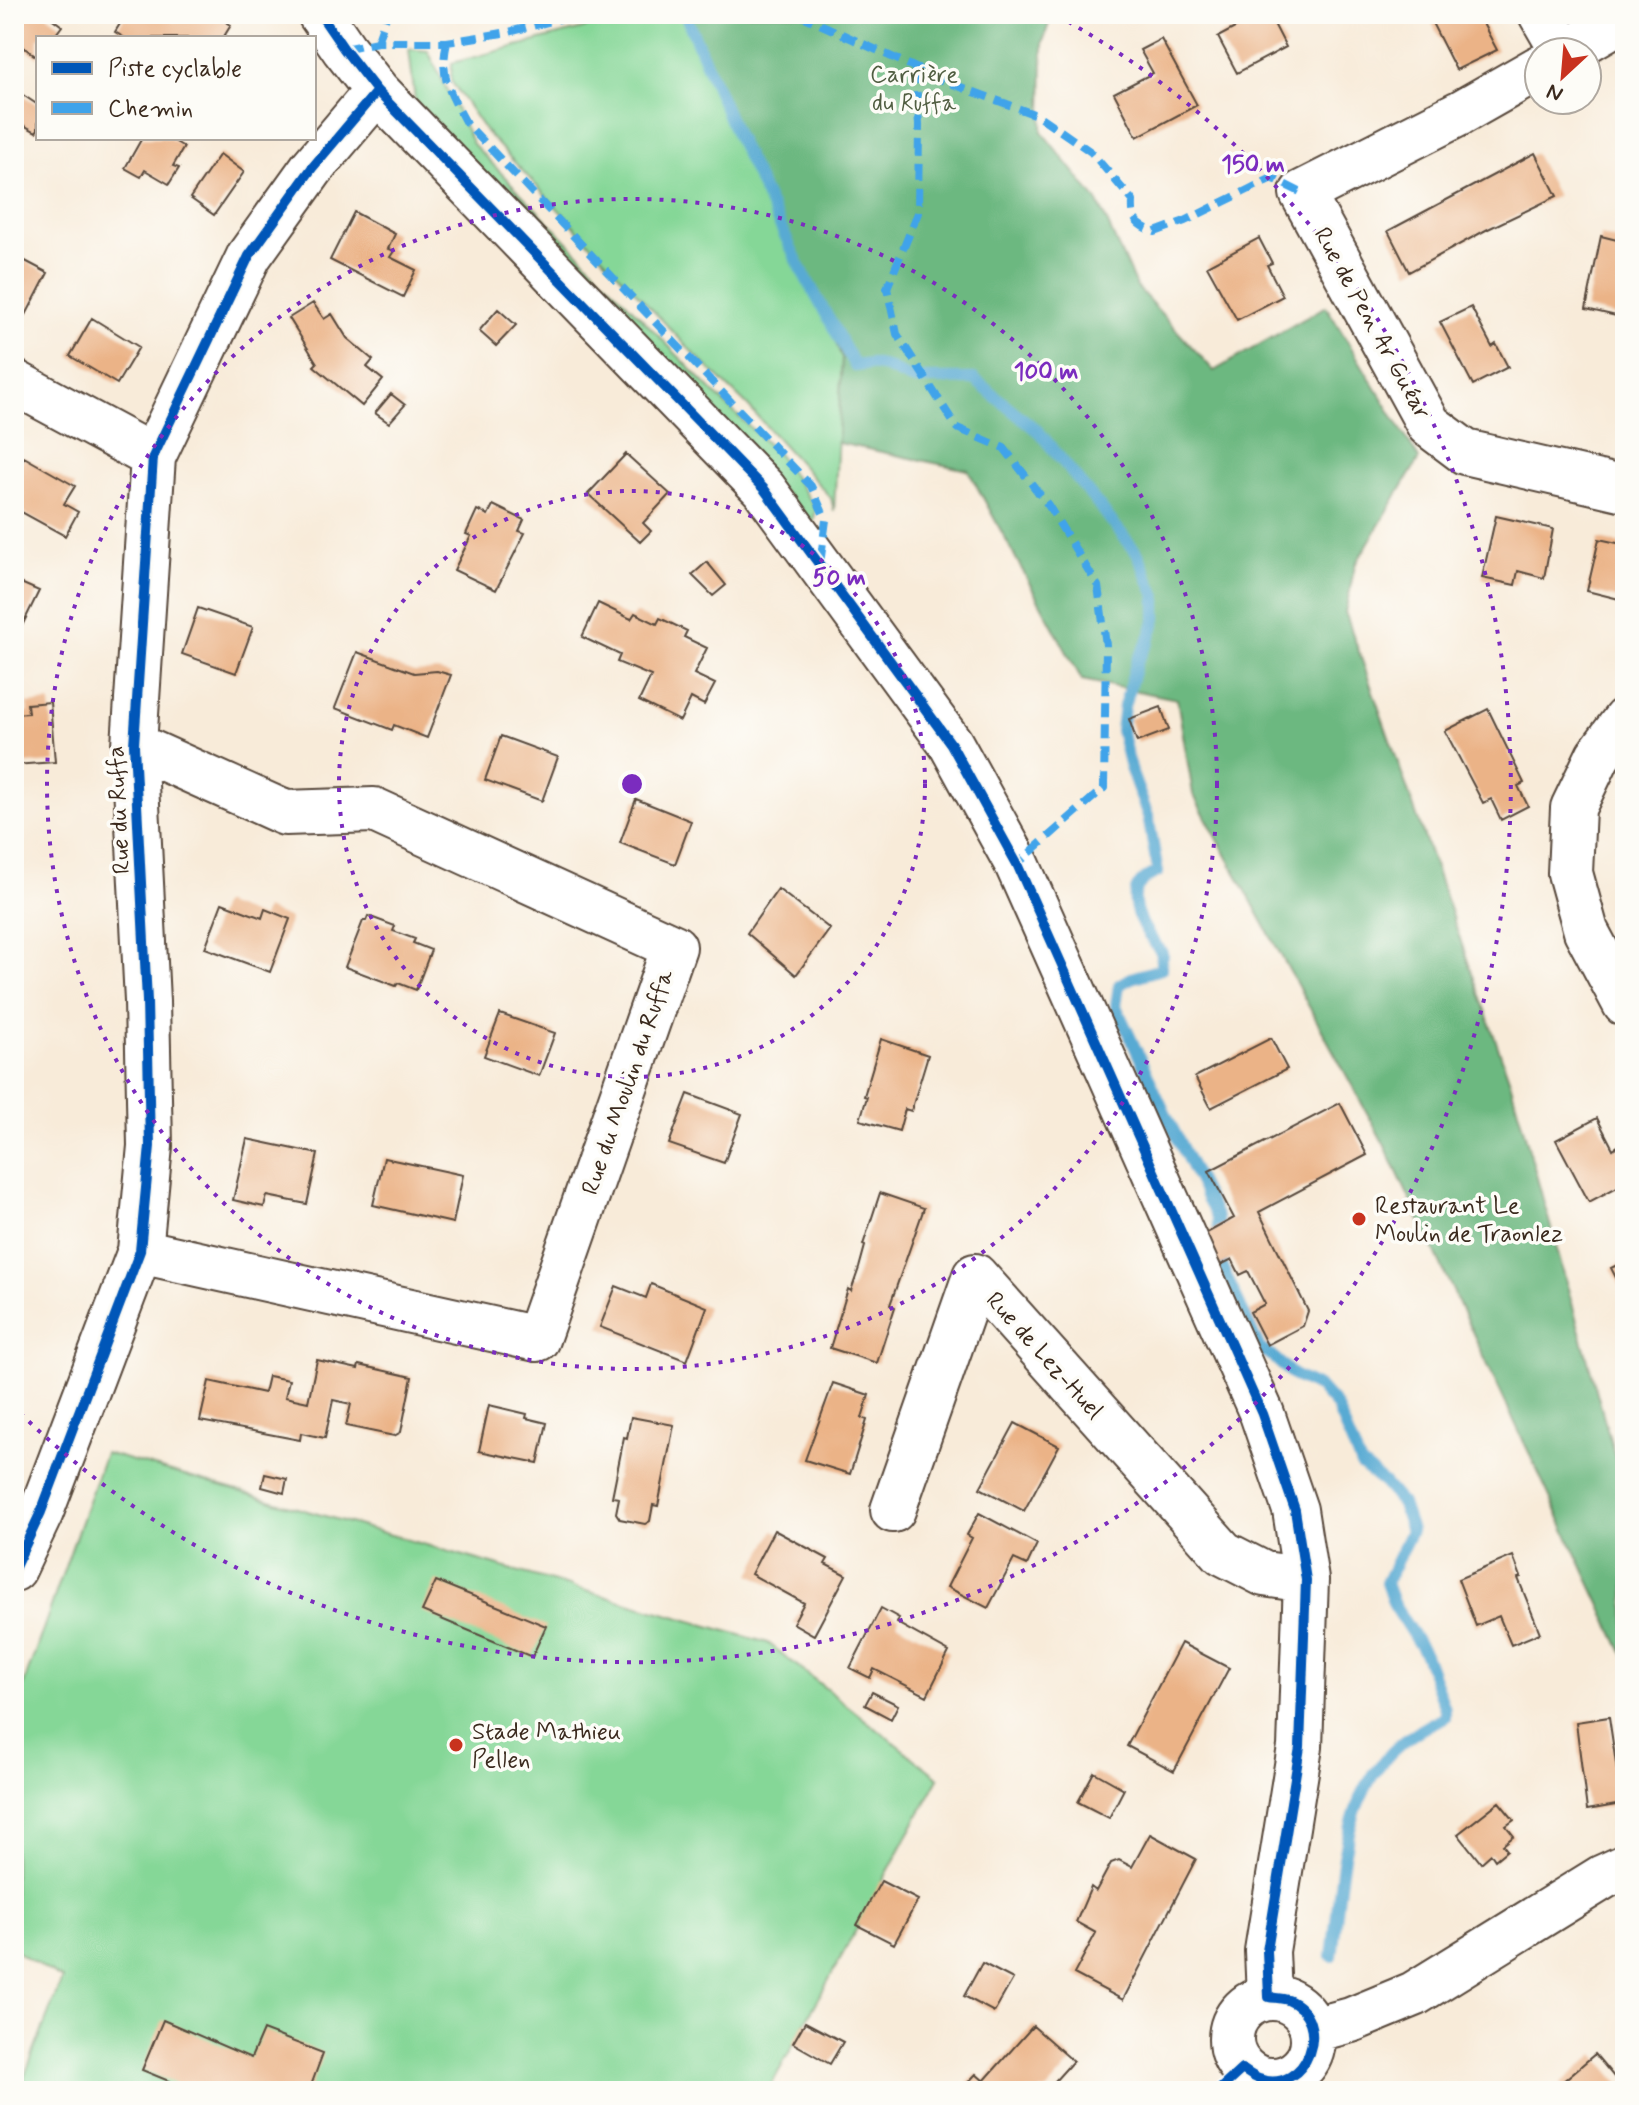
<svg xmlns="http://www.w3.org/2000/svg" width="1639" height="2105" viewBox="0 0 1639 2105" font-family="Mynerve,sans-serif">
  <rect width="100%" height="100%" fill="#fdfcf7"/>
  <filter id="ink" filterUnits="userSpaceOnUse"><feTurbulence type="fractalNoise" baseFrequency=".0125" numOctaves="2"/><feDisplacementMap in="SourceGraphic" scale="16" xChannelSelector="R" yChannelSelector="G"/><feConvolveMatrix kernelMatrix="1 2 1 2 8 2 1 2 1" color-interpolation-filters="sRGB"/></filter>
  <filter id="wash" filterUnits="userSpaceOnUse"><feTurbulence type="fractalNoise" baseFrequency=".006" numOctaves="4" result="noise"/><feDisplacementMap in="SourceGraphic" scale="32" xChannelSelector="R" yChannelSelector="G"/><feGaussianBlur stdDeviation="1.8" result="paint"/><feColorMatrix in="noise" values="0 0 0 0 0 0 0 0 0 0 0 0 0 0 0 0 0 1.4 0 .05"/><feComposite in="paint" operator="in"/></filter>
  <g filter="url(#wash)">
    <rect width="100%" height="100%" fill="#f8ebd9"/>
    <path fill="#85d797" stroke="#60805a" stroke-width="2" d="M622 14H684L724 116 793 263 825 315 842 358 834 511 831 498 747 405 690 350 486 132 451 81 452 63 582 29Z
      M409 49 428 51 473 144 719 398 778 454 816 509 813 523 415 101Z
      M105 1453 768 1643 939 1778 768 2091H46L23 2080 62 1979 14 1950V1712Z"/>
    <path fill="#6cb880" stroke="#54714f" stroke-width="2" d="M684 14H1052L1043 42 1042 132 1098 202 1136 286 1214 371 1326 306 1419 459 1355 565 1345 612 1510 1081 1625 1493V1657L1384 1144 1193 794 1177 699 1082 680 968 470 838 443 842 358 825 315 793 263 724 116Z"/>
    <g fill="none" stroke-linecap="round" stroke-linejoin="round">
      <path stroke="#58aad3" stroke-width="12" d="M685 14 736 134 802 271 855 366 871 364 886 367 911 379H974L1039 432 1138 554 1156 596V619L1148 642 1137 661 1124 706 1121 730 1130 768 1148 816 1158 872C1114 888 1142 928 1162 953L1161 969 1131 978 1119 985 1116 1006 1165 1113 1217 1218 1222 1267 1260 1349 1271 1355 1293 1375 1320 1388 1336 1406 1361 1465 1384 1483 1402 1504 1411 1531 1386 1583 1394 1605 1425 1654 1445 1709V1717C1339 1763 1345 1857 1332 1956"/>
    </g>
    <g id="blocks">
      <path fill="#ebb387" d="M27 14H46L62 26 53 38H38V58L14 40V33Z
        M126 14H162L175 22 181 14H214L231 25 223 38H125L115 32Z
        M1261 14H1269L1286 47 1237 73 1218 37Z
        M1435 14H1478L1497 50 1456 70 1429 17Z
        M1161 39 1197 105 1137 137 1114 93 1153 73 1140 50Z
        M23 95 38 105V129L36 132 14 120V110Z
        M142 138H169L184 147 173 166 179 168 169 184 145 170 141 177 125 168Z
        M1535 153 1557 196 1486 230 1409 272 1388 231Z
        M220 154 244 172 214 215 190 198Z
        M354 212 395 234 388 249 394 251 390 257 416 270 403 297 330 260Z
        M1601 236 1625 242V318L1586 309Z
        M1259 238 1272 263 1267 265 1283 296 1237 320 1207 266Z
        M14 255 48 273 26 315 14 309Z
        M313 303 324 319 332 314 347 338 373 360 367 367 383 380 362 406 314 366 317 363 289 318Z
        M1471 307 1492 347 1496 344 1508 367 1473 385 1440 322Z
        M498 309 516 325 496 346 479 331Z
        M92 318 139 347 117 384 70 356Z
        M391 394 405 405 389 423 375 413Z
        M626 454 670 494 643 523 651 531 640 542 588 494Z
        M24 457 75 486 64 504 78 512 65 536 14 508V475Z
        M493 505 524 520 519 531 525 533 496 590 454 570 471 536 466 534 477 510 488 515Z
        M1496 516 1553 529 1544 578 1518 571 1515 585 1482 578Z
        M1599 539 1622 544 1621 547 1625 548V615L1620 614 1623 600 1587 591Z
        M707 562 726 585 713 596 692 575Z
        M14 580 39 591 20 630 14 628Z
        M598 603 631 619 635 613 657 624 660 618 687 631 684 637 707 648 694 674 715 684 704 705 691 698 680 721 639 701 651 676 617 662 620 655 582 637Z
        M198 608 253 627 236 673 182 654Z
        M357 652 414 673 437 671 451 675 427 738 394 725 392 730 335 708Z
        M50 702 55 762 14 765V714L28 713 27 704Z
        M1161 707 1169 730 1137 742 1129 719Z
        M1488 709 1524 783 1518 786 1528 806 1501 820 1491 799 1483 803 1445 731Z
        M501 736 558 757 542 801 485 780Z
        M636 799 691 821 675 864 620 843Z
        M778 889 830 929 796 975 747 933Z
        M222 903 262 918 265 909 290 919 270 972 205 948Z
        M368 916 395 926 393 931 415 939 413 943 431 950 416 990 398 983 396 986 345 967 363 921H366Z
        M500 1014 555 1033 539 1076 484 1056Z
        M1271 1038 1287 1069 1211 1108 1195 1077Z
        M881 1039 928 1055 911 1111 905 1109 899 1131 860 1120 867 1097 864 1096Z
        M688 1094 742 1114 724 1163 669 1144Z
        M1340 1103 1367 1155 1259 1212 1308 1311 1303 1326 1267 1345 1250 1312 1265 1304 1248 1271 1240 1275 1232 1259 1217 1267 1205 1234 1234 1218 1209 1171Z
        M1597 1118 1613 1149 1618 1146 1625 1159V1183L1589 1202 1556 1140Z
        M247 1139 318 1154 307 1204 267 1196 264 1207 233 1200Z
        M384 1158 463 1175 453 1223 373 1205Z
        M880 1193 924 1208 890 1305 895 1307 877 1363 830 1348 848 1289 851 1291 859 1268 865 1246 863 1245Z
        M1625 1261V1295L1611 1268Z
        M651 1284 707 1307 687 1361 600 1327 616 1286 646 1298Z
        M317 1360 358 1369 359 1365 412 1377 401 1432 394 1436 346 1426 351 1404 333 1400 325 1438 301 1433 300 1440 200 1421 209 1381 264 1393 268 1376 289 1380 285 1397 308 1402Z
        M833 1383 869 1395 862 1418 867 1420 850 1474 805 1460Z
        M489 1405 527 1414 526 1418 547 1423 538 1463 479 1451Z
        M631 1417 674 1425 658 1506 653 1505 650 1521 645 1524 620 1519 616 1513 619 1498 612 1497 624 1437 627 1438Z
        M1015 1423 1059 1446 1024 1511 980 1488Z
        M265 1474 287 1479 284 1493 262 1487Z
        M979 1513 1037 1544 1027 1565 1014 1559 988 1608 947 1587 972 1538 967 1535Z
        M774 1530 828 1559 825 1564 846 1575 814 1635 793 1623 804 1603 751 1574Z
        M1513 1556 1521 1577 1518 1578 1540 1633 1511 1645 1499 1616 1476 1626 1458 1579Z
        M436 1581 546 1626 532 1657 422 1611Z
        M881 1608 899 1618 897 1623 949 1652 927 1696 874 1669 870 1678 850 1668Z
        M1181 1643 1229 1668 1174 1771 1127 1746Z
        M872 1692 898 1705 891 1719 865 1705Z
        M1609 1717 1622 1804 1587 1810 1576 1722Z
        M1094 1772 1124 1789 1109 1818 1078 1802Z
        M1499 1802 1514 1820 1506 1826 1514 1836 1503 1845 1507 1850 1495 1860 1491 1854 1481 1863 1458 1834Z
        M1150 1834 1196 1859 1123 2000 1074 1974 1096 1933 1076 1922 1091 1887 1096 1891 1111 1863 1119 1860 1132 1867Z
        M881 1881 918 1900 894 1944 857 1925Z
        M982 1963 1013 1979 994 2012 964 1996Z
        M163 2020 251 2058 263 2030 323 2053 309 2091H193L142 2070Z
        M805 2022 843 2042 830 2064 793 2043Z
        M1033 2026 1073 2061 1046 2091H960L976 2074 984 2081Z
        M1595 2054 1625 2090V2091H1567L1561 2083Z"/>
    </g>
  </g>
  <g filter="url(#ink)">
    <use href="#blocks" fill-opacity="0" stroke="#57473a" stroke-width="2"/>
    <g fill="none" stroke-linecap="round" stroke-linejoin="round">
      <defs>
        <path id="minor" d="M320 14 344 49 377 91 764 489 951 744 1017 864 1262 1414 1295 1510 1306 1580 1300 1747 1267 1951 1269 1997
          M1541 14 1563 52
          M1566 52 1609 27 1603 14
          M1539 68 1460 113 1302 193 1429 425 1465 452 1625 489
          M14 382 153 457
          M1625 720 1598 756 1573 808 1570 873 1586 931 1625 1004
          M134 745 285 813 374 810 674 947 537 1339 140 1251
          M893 1510 975 1276 1223 1553 1264 1574 1306 1580
          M14 1569 41 1512 140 1251 150 1146 147 1001 134 745 153 457 249 256 312 168 377 91
          M1231 2039a41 41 0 1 1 82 0a41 41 0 1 1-82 0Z
          M1313 2030 1351 2020 1414 1994 1603 1877 1625 1867"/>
      </defs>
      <use href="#minor" stroke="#57473a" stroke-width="48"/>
      <use href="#minor" stroke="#fff" stroke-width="44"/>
      <path stroke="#3fa3ea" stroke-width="8" stroke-dasharray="16 8" stroke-linecap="butt" d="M798 14 942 80 1039 116 1091 152 1133 201C1132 221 1136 225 1155 232L1185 221 1272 178 1302 193
        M377 42 387 14
        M447 42C439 77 450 93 466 123L811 486 826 520 820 564
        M344 49 377 42H447L509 32 578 14
        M915 68 919 125 918 213 887 288 897 334 957 428 1004 448 1048 505 1098 586 1106 645 1104 788 1017 864"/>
      <defs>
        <path id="cycleway" d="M320 14 344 49 377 91 764 489 951 744 1017 864 1262 1414 1295 1510 1306 1580 1300 1747 1267 1951 1269 1997C1274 1998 1282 1998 1288 2000 1335 2019 1307 2096 1259 2079 1253 2077 1247 2072 1242 2069L1218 2091
          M14 1569 41 1512 140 1251 150 1146 147 1001 134 745 153 457 249 256 312 168 377 91"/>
      </defs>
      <use href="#cycleway" stroke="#fdfcf7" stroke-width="15"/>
      <use href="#cycleway" stroke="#0057b8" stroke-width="10"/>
    </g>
  </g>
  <g fill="none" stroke="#7b2cbf" stroke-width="4" stroke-dasharray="4 8">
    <circle cx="632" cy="784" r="293"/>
    <circle cx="632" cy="784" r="585"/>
    <path d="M1058 16A878 878 0 1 1 17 1410"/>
  </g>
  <g fill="#c8321e" stroke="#fdfcf7" stroke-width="3">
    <circle cx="1359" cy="1219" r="8"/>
    <circle cx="456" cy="1745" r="8"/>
  </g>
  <g text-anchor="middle" stroke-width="7" stroke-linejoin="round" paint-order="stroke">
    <g font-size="24" fill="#515e42" stroke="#fdfcf7">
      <text x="914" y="82">Carrière<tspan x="914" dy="28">du Ruffa</tspan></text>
    </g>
    <g font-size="24" fill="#3b2a1e" stroke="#fdfcf7">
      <text transform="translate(1373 323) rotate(61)" y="8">Rue de Pen Ar Guéar</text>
      <text transform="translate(118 810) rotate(-93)" y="8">Rue du Ruffa</text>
      <text transform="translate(627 1082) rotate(-71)" y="8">Rue du Moulin du Ruffa</text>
      <text transform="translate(1045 1355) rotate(48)" y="8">Rue de Lez-Huel</text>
    </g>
    <g font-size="24" fill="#3b2a1e" stroke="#fdfcf7" text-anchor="start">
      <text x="1375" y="1213">Restaurant Le<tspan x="1375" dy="28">Moulin de Traonlez</tspan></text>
      <text x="472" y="1739">Stade Mathieu<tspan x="472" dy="28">Pellen</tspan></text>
    </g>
  </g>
  <circle cx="632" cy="784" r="12" fill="#7b2cbf" stroke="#fdfcf7" stroke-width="4"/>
  <g font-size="24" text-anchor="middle" font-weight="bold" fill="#7b2cbf" stroke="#fdfcf7" stroke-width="7" stroke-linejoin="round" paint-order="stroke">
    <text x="1253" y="172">150 m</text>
    <text x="1046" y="379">100 m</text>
    <text x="839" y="585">50 m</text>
  </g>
  <rect width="1639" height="2105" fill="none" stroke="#fdfcf7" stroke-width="48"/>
  <rect x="36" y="36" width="280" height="104" fill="#fdfcf7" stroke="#afa8a0" stroke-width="2"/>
  <rect x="52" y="62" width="40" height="12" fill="#0057b8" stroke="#afa8a0" stroke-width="2"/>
  <text x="108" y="76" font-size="24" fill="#3b2a1e">Piste cyclable</text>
  <rect x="52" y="102" width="40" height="12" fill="#3fa3ea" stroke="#afa8a0" stroke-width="2"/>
  <text x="108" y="116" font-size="24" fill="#3b2a1e">Chemin</text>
  <g transform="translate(1563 76) rotate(206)"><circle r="38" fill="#fdfcf7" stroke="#afa8a0" stroke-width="2"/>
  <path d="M0-6L14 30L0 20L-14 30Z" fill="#c8321e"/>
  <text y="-12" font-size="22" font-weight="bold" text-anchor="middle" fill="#3b2a1e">N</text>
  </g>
</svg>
